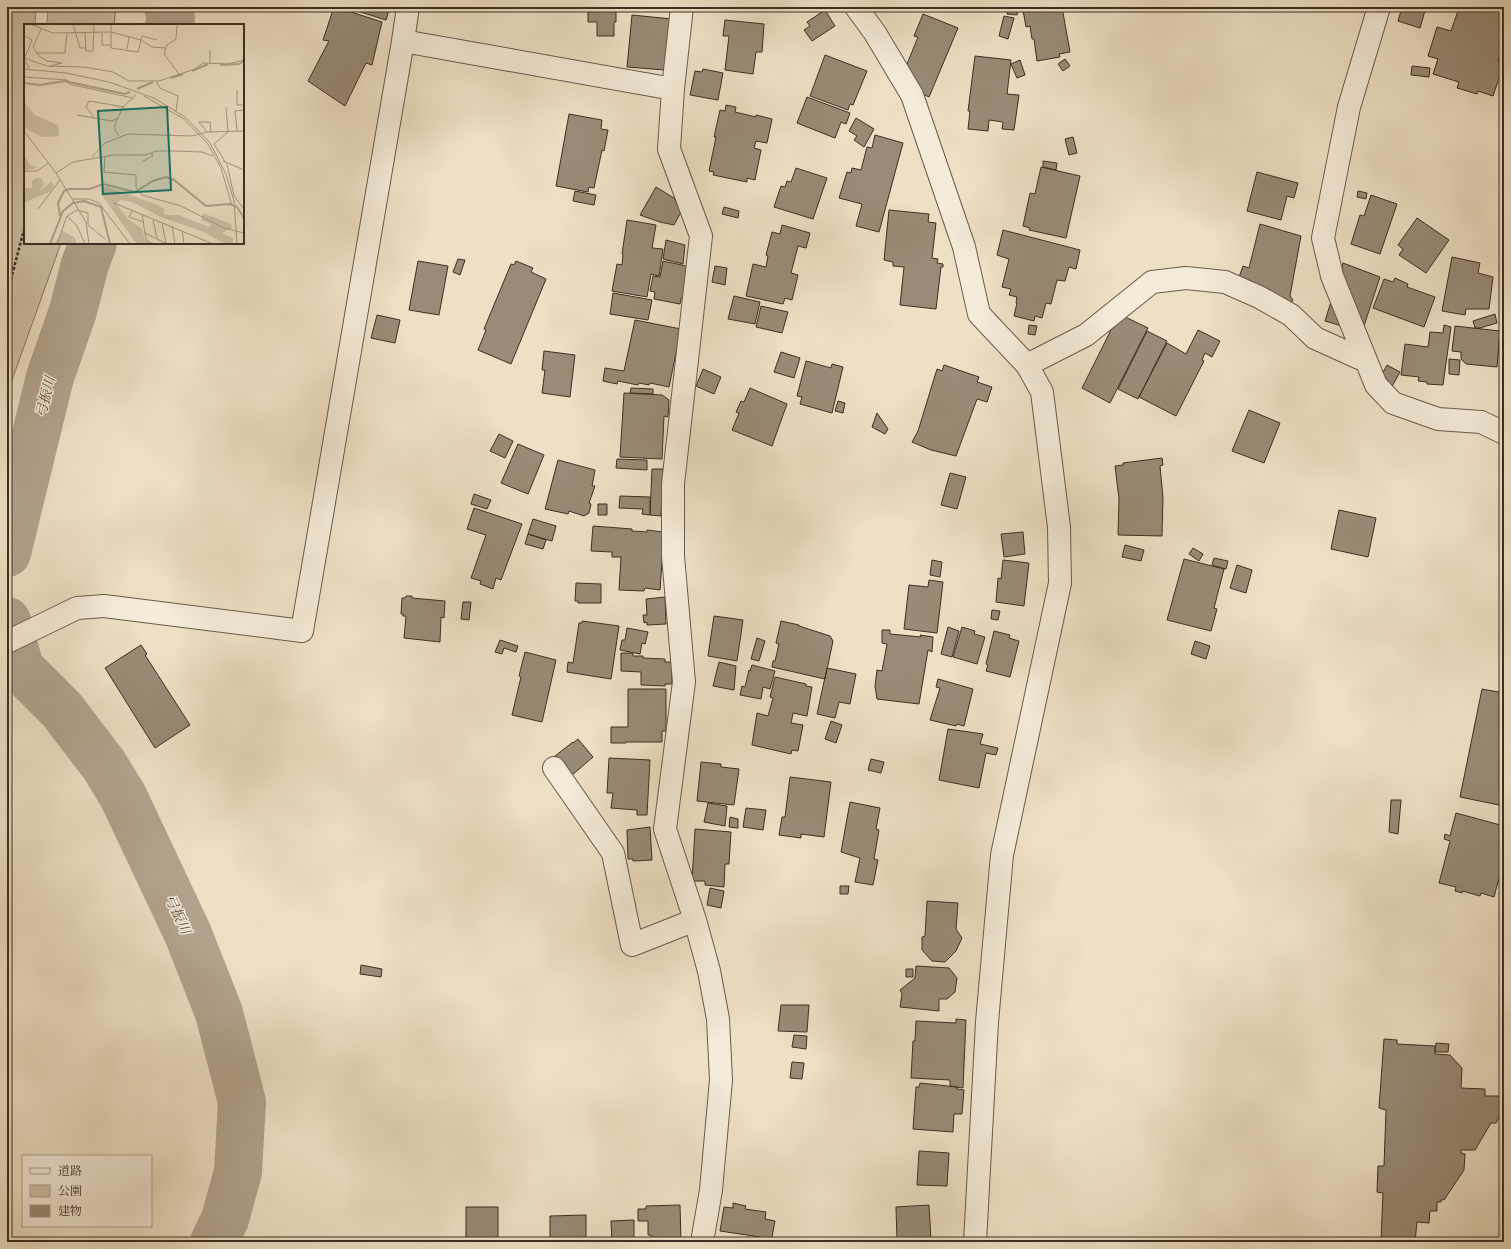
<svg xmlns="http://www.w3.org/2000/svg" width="1511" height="1249" viewBox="0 0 1511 1249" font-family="'Gentium Book Plus','Noto Serif JP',serif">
  <rect width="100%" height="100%" fill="#eee0c5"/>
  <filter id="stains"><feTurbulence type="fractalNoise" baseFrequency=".005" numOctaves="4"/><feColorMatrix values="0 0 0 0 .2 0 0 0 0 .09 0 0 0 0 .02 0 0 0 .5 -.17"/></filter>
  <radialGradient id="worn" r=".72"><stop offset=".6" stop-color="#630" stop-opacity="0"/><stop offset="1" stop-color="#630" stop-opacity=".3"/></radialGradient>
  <path fill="#d0c2a9" stroke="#867866" d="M7 7H116L114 25H25V243H61L7 394Z"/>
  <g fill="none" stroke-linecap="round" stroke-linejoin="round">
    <path stroke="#b2a38e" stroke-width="48" d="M168 7 171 18 169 25
      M7 553 50 377 73 311 85 264 93 243
      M7 621 20 668 62 710 104 765 123 796 188 934 219 1013 242 1102 238 1172 225 1219 214 1242"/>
  </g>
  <path fill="#998b77" stroke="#3d2e23" d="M334 7H349L348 11 382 22 372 65 366 63 345 106 308 81 329 41 323 40Z
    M351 7H390L386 20 351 9Z
    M588 7H616V22H614V36H597V22H588Z
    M1008 7H1018L1017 15 1007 14Z
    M1040 7H1062L1070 52 1059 54 1060 57 1037 61 1034 39H1032L1030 26 1026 27 1023 10Z
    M1402 7H1426L1420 28 1398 21Z
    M1445 7H1504V18L1500 30 1504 31V41L1498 61 1504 63 1493 96 1478 91 1477 94 1457 88 1459 82 1433 74 1438 59 1428 56 1437 27 1451 31 1458 11Z
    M825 10 835 26 812 41 804 30 810 26 807 22Z
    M923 14 958 28 929 97 914 90 905 69 918 37 914 36Z
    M632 15 672 19 665 70 627 67Z
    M1004 16 1014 18 1008 39 999 36Z
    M725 20 764 24 762 52H756L753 74 725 70 729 36H723Z
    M825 55 867 71 853 105 850 104 848 110 810 96Z
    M975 56 1011 60 1007 94 1019 95 1014 130 1002 129 1003 122 989 120 988 131 968 129 970 111H968Z
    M1065 59 1070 66 1063 71 1058 64Z
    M1020 60 1025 75 1017 78 1011 64Z
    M1412 66 1430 68 1429 77 1411 75Z
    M703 69 723 73 718 100 690 95 695 71 702 72Z
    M807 97 850 113 846 124 841 122 835 138 797 123Z
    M726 105 736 107 735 112 756 117V115L772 119 767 143 756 141 754 148 761 150 755 180 747 178V182L713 175 714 172 709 171 716 137H714L720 110 725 111Z
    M569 114 602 120 601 129 608 130 604 151 602 150 594 188 589 187 588 192 556 186Z
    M856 118 874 129 864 147 854 140 857 136 849 131Z
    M875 135 903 143 879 232 856 226 862 204 839 198 847 172 851 173 852 168 861 170 867 147 872 148Z
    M1073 137 1077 153 1069 155 1065 139Z
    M1043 161 1057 163 1056 170 1043 167Z
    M1041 167 1080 176 1066 238 1029 230 1030 228 1023 226 1030 193 1035 194Z
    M796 168 827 178 813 219 774 207 781 186 785 187 787 181 791 182Z
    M1257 172 1298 183 1294 198 1287 196 1281 220 1247 211Z
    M656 187 674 198 681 212 674 225 660 222 640 215Z
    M575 191 596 195 594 205 573 201Z
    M1358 191 1367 193 1366 199 1357 197Z
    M1371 195 1397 204 1380 254 1351 244 1360 215 1364 216Z
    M724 207 739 211 738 218 722 214Z
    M889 210 929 214 928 222 936 223 932 258 938 259 937 263 943 264V267H941L936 309 900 305 904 267 893 266V262L884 260Z
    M1417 218 1449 240 1426 273 1399 255 1403 249 1398 245Z
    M627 220 656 225 652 248 663 249 659 276 651 274 647 297 612 291 617 264 622 265 623 254H622Z
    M1260 224 1301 236 1290 296 1293 300 1281 317 1238 280 1243 266 1249 268Z
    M782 225 810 233 806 248 798 246 791 273 798 275 792 300 785 298 783 304 746 296 753 264 766 267 768 256 766 255 772 232 780 234Z
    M1003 230 1080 250 1076 269 1069 267 1065 281 1057 280 1051 304 1046 303 1042 318 1035 316 1034 321 1014 316 1017 303H1016L1017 297 1009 295 1011 289 1002 287 1009 259 997 255Z
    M666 240 685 245 683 264 663 259Z
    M1452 257 1480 263 1478 273 1493 277 1489 309H1466L1465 315 1442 311Z
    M458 259 465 260 460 275 453 272Z
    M418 261 448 266 439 315 409 310Z
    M516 261 533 268 531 272 546 279 511 364 478 350 486 330 484 329 511 264 514 265Z
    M663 261 691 267 685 299 681 298 680 304 654 299 655 292 650 291 653 276 660 277Z
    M1343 263 1380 277 1362 332 1325 321Z
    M715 266 727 268 725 285 712 282Z
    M1395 278 1408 284 1407 287 1435 297 1424 327 1373 308 1384 279 1393 282Z
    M613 293 652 300 648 320 610 314Z
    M734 296 760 302 755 324 728 319Z
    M761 306 788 312 782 333 756 327Z
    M1119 314 1148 328 1110 403 1082 388Z
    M1495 314 1497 323 1480 328H1475L1473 321Z
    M377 315 400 320 395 343 371 338Z
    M635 320 681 329 669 387 650 383 649 385 639 383 638 385 618 381 617 384 603 381 605 368 624 371Z
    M1029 325 1037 326 1035 335 1028 334Z
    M1444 325 1451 327 1443 385 1427 384V382L1418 381 1419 377 1401 375 1405 344 1428 347 1430 332 1443 333Z
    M1455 326 1500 331 1497 367 1466 364 1461 359V352L1452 351Z
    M1198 330 1220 341 1212 357 1205 353 1202 360 1204 361 1176 416 1139 397 1167 343 1186 354Z
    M1147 331 1167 341 1138 399 1118 389Z
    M544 351 575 355 570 397 542 393 545 370H542Z
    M781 352 800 358 794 378 774 372Z
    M1449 359 1460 360 1459 375 1449 374Z
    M806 361 831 368 832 364 843 367 832 413 800 404 802 397 797 396Z
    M944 365 979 377 977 382 992 387 987 402 977 399 956 456 931 450 912 442 918 431 937 369 942 371Z
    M1387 365 1400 372 1389 392 1376 385Z
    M703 369 721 377 714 394 696 386Z
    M631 388 653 389V394L630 393Z
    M750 388 787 404 772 446 732 430 739 413 736 412 741 401 744 402Z
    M624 393 662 395 669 400 668 417 664 416 662 459 620 457Z
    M838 401 845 403 843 413 835 411Z
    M1249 410 1280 423 1264 463 1232 451Z
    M877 413 888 429 885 434 872 427Z
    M499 434 513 441 505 458 490 451Z
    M518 444 544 455 528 494 501 483Z
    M1162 458 1163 465 1160 466 1163 498 1162 536 1118 535 1119 499 1115 466 1123 465V463Z
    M617 459 647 460V470L616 468Z
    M558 460 595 470 592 486H595L589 503 591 504 589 513 584 516 569 511 568 514 545 509Z
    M652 469H664L661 516 650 515Z
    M950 473 966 477 957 509 941 505Z
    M474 494 491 500 487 509 471 504Z
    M620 496 650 497V515L642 514 643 509 619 508Z
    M598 504H607V515H598Z
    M474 508 522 524 501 580 496 578 493 589 480 584 481 581 471 578 486 535 467 529Z
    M1339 510 1376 518 1368 557 1331 549Z
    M533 519 556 526 552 541 528 534Z
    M593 526 632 529V531L647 532V530L663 532 664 534 660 590 645 588 644 591 619 590 621 557H612V552L591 551Z
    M1023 532 1025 554 1004 557 1001 534Z
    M528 534 546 540 543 549 525 544Z
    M1125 545 1144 550 1141 561 1122 557Z
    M1193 548 1203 554 1199 561 1189 554Z
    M1214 558 1228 561 1226 569 1212 565Z
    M1184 559 1224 569 1214 608 1217 609 1211 631 1167 620Z
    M932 560 942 562 940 577 930 575Z
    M1003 560 1029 563 1024 606 996 602 998 578 1001 579Z
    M1237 565 1252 570 1246 593 1230 588Z
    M929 580 943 582 937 633 904 629 909 585 928 587Z
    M576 583 601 584V603H578V601H575Z
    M406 596H412V598L445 601 444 618 441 617 440 642 404 638 406 616H403V614H401L402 598H405Z
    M665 597 666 624 647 625V622L644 623 643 615H647L646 599Z
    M463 602H471L469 620 461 619Z
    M992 610 1000 611 998 620 991 619Z
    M714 616 743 620 737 661 708 656Z
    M582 621 619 626 611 679 567 672 568 662 573 663 579 623H582Z
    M781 621 799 625V626L830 636 833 641 825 679 772 667 773 661H775L779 644 776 643Z
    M948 627 959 631 952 657 941 654Z
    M962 627 975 631 974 634 985 637 977 664 953 657Z
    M627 628 648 632 645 644 642 643 640 654 620 650 622 640H625Z
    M882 630H890V634L921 637 920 635 933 637 932 652 928 650 919 704 877 699 875 686 877 670 882 671 887 644 882 643Z
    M994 631 1010 635 1009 638 1019 641 1010 677 986 671 988 665 986 664Z
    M757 638 765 641 759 661 751 659Z
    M500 640 518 646 516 652 504 648 502 654 495 652Z
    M1195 641 1210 646 1206 659 1191 654Z
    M141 645 147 654 145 655 190 725 155 748 105 668Z
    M525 652 556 660 542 722 512 715 521 677 519 676Z
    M621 653H633V656H643V658L665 659V662H672V684H665V686L641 685V672L621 671Z
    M719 662 736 666 734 690 713 686Z
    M752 665 775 671 770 689 763 687 761 699 740 695 742 686 745 687 749 670 750 671Z
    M827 668 856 674 850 704 839 702 835 718 817 714Z
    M775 677 806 684V686L812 687 807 716 793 713 791 723 803 725 798 751 792 750 791 754 752 745 757 713 768 716 773 698 770 697Z
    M938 679 973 689 964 726 957 724 956 726 930 720 940 688 936 687Z
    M628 689H666V731H662V742H626V743H611V727H628Z
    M1482 689 1504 693V806L1460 797Z
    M831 721 842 725 836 743 825 739Z
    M948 729 983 734 980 744 998 748 996 755 986 753 979 788 939 780Z
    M578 739 593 757 571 776 555 756 573 742V743Z
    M609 758 650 760 647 815H637V810L611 808 613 793H607Z
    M871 759 884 762 881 773 868 770Z
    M701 762 721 764V767L739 769 734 805 697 801Z
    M790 777 831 782 824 837 801 834V838L779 835 782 817H785Z
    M1391 800H1401L1398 834 1389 832Z
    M850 802 880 808 876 829 879 830 874 859 878 860 873 885 855 882 860 858 841 852Z
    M708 803 727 806 725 826 704 822Z
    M746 808 766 810 763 830 743 827Z
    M1456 813 1504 826V860L1494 897 1481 893 1480 896 1462 891V893L1455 891 1456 887 1439 883 1450 841 1444 839 1445 834 1450 836Z
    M730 817 738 819V828L729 827Z
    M650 827 652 860 633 861V859H628L627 830Z
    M695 829 731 832 729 864H725L724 887 705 885V881H692Z
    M840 886H849L848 894H840Z
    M710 888 724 891 721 908 707 905Z
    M927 901 958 903 956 929 962 938 956 951 945 962 932 961 922 950V937L925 936Z
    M1503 901H1504V915L1499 913Z
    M361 965 382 969 381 977 360 974Z
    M916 966 949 968 957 978 955 992 947 999H939V1011L900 1007 902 994 900 990 915 978Z
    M906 969H913V977H906Z
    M781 1005H809L807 1032 778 1031Z
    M956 1019 966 1020 963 1088 950 1086V1080L911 1078 913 1041H915L916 1021 956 1023Z
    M794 1035 807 1036 806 1049 792 1047Z
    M1384 1039 1397 1040V1044L1435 1046V1054L1450 1055 1462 1068 1461 1088 1485 1089V1096H1503L1502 1112 1496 1123H1491L1475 1150H1461V1153L1465 1154 1464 1170 1444 1200 1442 1199 1441 1202H1437V1211H1430L1429 1223 1417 1222 1415 1242H1375L1381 1241 1383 1193 1377 1192 1378 1166H1384L1386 1110 1379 1108Z
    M1436 1043 1449 1044 1448 1052H1435Z
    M792 1062 804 1063 802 1079 790 1078Z
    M920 1083 957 1087V1089L964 1090 962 1114H954L953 1132 913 1129 916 1087H919Z
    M919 1151 949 1153 947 1186 917 1185Z
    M733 1203 746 1206 745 1209 766 1212 765 1219 775 1221 771 1242H759L760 1237 720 1231 724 1207 733 1208Z
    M680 1205 681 1242H651V1235H648V1221H638V1209H646V1206Z
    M929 1205 931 1239 897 1241 896 1207Z
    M466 1207H498V1242H466Z
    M586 1215V1242H550V1216Z
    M634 1220V1242H612L611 1221Z"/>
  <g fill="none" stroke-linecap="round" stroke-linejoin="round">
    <defs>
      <path id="service" d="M41 25 42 7"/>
      <path id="minor" d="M682 7 673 89 669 149 701 236 673 484V556L684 682 665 829 695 920 709 971 718 1019 721 1080 711 1190 702 1242
        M856 7 875 33 912 95 964 247 979 314 1027 365 1042 392 1059 527 1060 583 1002 855 987 1022 975 1242
        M1379 7 1349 107 1323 238 1332 276 1376 385 1393 403 1438 419 1481 422 1504 433
        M403 41 408 7
        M1027 365 1086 335 1152 282 1186 278 1225 282 1259 297 1291 315 1315 338 1366 361
        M7 642 77 608 104 606 302 631 403 41 673 89
        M554 768 613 853 632 945 695 920"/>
    </defs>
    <use href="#service" stroke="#695a4c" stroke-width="12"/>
    <use href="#minor" stroke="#695a4c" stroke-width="24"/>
    <path stroke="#3d2e23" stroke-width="2.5" stroke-dasharray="3 2" stroke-linecap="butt" d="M7 276 13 267
      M7 294 25 226"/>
    <use href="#service" stroke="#f4ebd9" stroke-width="11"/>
    <use href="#minor" stroke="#f4ebd9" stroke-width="22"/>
  </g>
  <g text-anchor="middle" stroke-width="3" stroke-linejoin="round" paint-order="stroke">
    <g font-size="14" font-style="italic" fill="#5a4b3e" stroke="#f4ebd9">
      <text transform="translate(45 397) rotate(-76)" y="5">弓振川</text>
      <text transform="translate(178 914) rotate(65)" y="5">弓振川</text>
    </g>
  </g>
  <g transform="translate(24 24)">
    <rect width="220" height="220" fill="#eee0c5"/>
    <path d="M0 79 11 91 34 101 35 112 18 113 4 106 0 101ZM0 131 6 141 14 144 0 146ZM13 154H17L20 160 16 167 27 158 30 162 26 168 1 178 0 164H8V157ZM84 163 131 180 140 185V191H154L185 203 187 200 177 196 179 189 207 200 208 204 198 209 209 214V220H201L180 208 137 193 108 178 96 176 92 180 104 195 118 205 121 216 132 220H113L77 170V163ZM39 207 50 213 53 220H30Z" fill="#d0c2a9"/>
    <path fill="none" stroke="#b2a38e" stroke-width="2" d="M196 41 215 40 220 37M168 47 184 40M147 54 159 50M0 59 16 61 41 57 101 70 106 68M113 65 129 58M36 192 34 179 40 167 45 165H66L79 160 111 168 129 157 142 153 150 156 182 182 206 180 213 183 220 194M26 220 39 187 49 179 60 177 77 183 86 220"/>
    <path fill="none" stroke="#a79984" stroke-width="1" d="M6 0 29 9 87 8 117 16 128 23 142 24M49 0 56 24H62M153 0 152 15 143 21 140 30 155 50M17 5 9 23 15 32 23 37 38 39 26 42M61 9 62 27H69L70 0M78 9V21H87V0M0 11 8 16 0 35 5 44M87 21V24L114 28 118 12 133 16M103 25 105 13M186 26V39M13 29H41L43 9M0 34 23 42 60 43 89 48 105 57H135L171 45 179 39 204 40 220 36M0 45 42 49 85 58 130 74 161 93 186 119 202 150 210 177 213 220M0 53 43 56 45 60 109 74M132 57 136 64 154 72 152 87M213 66V81H220M120 72 160 95 184 120 197 144 208 182M202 83 204 108M53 91 88 97 94 94M70 93 62 83 65 77 100 83M0 107 32 149 48 175H65L75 179 106 220M213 107 211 87 220 86M183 108 175 98H186L187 109M95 112 91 106V100L99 83 112 71M68 133 81 119 104 110 168 112 183 108 220 107M81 133 80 148 112 151V164L118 171 157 182 200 204 220 209M119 137 129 132 127 129M199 137 220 146M202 139 190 120 204 108M203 140 210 172 220 185M0 147H13L24 139M32 149 49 138 89 131H122L132 127H152L178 128 189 132M48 175 62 198 65 220M90 179 189 220M14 185 36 156M108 187 105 193 120 198M118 190 122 215 127 220M43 192 53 202 61 220M129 196 133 214M138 199 142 219M148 202 151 220M158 206 160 220M121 209 143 220M33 220 43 192 53 186 64 189V201L81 215"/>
    <path fill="#0f766e" fill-opacity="0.15" stroke="#0f766e" stroke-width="2" d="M143 83 147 166 79 170 74 87Z"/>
    <rect width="220" height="220" fill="none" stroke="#3d2e23" stroke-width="2"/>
  </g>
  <rect width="1511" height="1249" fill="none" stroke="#eee0c5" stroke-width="24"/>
  <rect x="8" y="8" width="1495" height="1233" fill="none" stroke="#3d2e23" stroke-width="2"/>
  <rect x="12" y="12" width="1487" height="1225" fill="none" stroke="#3d2e23"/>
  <rect x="22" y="1155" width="130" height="72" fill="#f4ebd9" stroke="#ab9f90"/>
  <rect x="30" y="1168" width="20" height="6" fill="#f4ebd9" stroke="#ab9f90"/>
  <text x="58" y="1175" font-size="12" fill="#3d2e23">道路</text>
  <rect x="30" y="1185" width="20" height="12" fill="#d0c2a9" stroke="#ab9f90"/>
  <text x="58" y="1195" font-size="12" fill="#3d2e23">公園</text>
  <rect x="30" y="1205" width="20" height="12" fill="#998b77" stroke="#ab9f90"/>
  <text x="58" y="1215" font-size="12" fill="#3d2e23">建物</text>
  <rect width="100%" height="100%" filter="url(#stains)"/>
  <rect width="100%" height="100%" fill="url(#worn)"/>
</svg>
